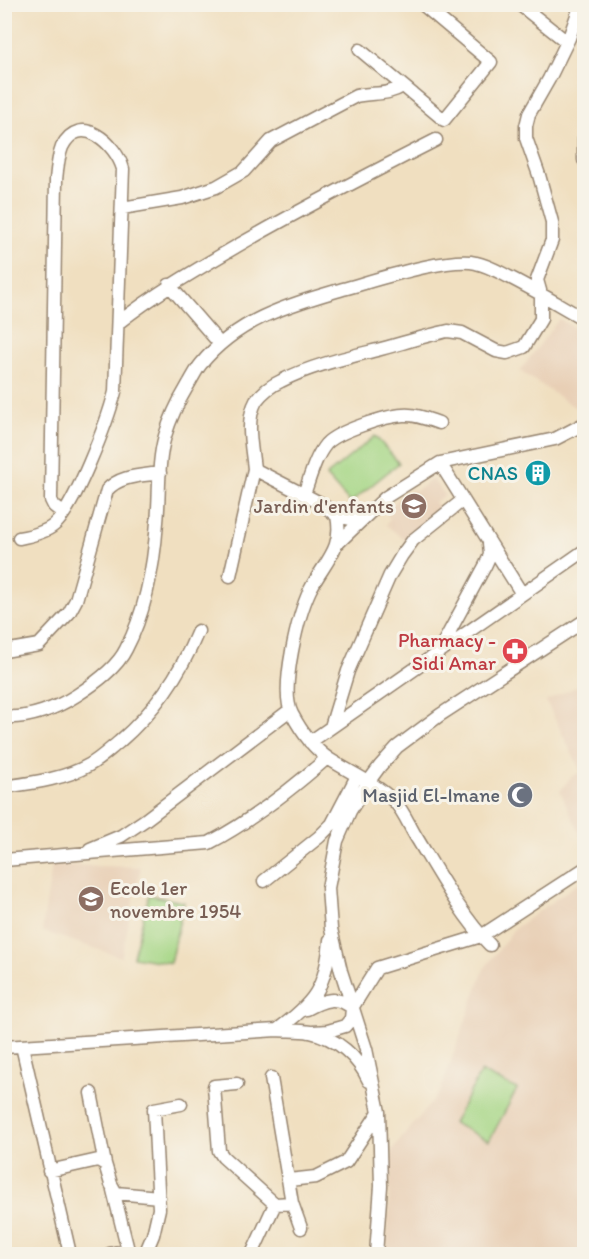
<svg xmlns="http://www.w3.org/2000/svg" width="589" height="1259" viewBox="0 0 589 1259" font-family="Itim,sans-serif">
  <rect width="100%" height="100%" fill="#f7f3e8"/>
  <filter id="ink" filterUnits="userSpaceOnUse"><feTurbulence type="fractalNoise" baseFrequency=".0167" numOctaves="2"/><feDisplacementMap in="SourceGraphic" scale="12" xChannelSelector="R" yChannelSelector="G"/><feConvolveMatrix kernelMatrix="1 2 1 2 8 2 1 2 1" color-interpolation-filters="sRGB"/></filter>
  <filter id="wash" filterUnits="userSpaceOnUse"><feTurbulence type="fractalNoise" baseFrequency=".008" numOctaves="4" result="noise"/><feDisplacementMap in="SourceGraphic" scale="24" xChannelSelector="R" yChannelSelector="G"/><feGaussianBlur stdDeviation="1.35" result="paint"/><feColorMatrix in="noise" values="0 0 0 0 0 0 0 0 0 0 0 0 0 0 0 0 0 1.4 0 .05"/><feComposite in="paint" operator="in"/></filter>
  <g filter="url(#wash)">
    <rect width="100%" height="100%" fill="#f0dfc0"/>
    <path fill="#e8cfb5" d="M559 319 584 334V410L582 412 520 371Z
      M432 479 445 495 435 502 442 510 405 540 386 525 390 519 385 510 412 489 416 491Z
      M584 683V843L560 791 571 777 581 772 546 701Z
      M52 865 141 867 121 957 42 931Z
      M584 879V1254H386L392 1150 440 1092 484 969 514 929Z"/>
    <path fill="#a5d685" stroke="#708052" stroke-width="1.5" d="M375 436 399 463 350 503 326 476Z
      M149 895 184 902 170 963 133 957Z
      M481 1072 517 1089 489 1141 453 1123Z"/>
  </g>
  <g filter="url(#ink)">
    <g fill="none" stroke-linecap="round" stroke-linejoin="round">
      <defs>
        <path id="minor" d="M519 4 567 42
          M360 50 444 120 491 62 422 4
          M584 138V160
          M122 208 182 198 216 187 244 171 271 141 356 96C373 92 387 96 403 86
          M169 285 220 344
          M118 323C156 293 196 270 237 246 303 208 369 174 436 140
          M440 463 522 594
          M304 494C310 478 315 457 326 444 338 431 386 416 403 415 416 414 427 419 439 423
          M337 516 322 504 254 469C252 448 245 421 256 401 262 393 272 385 281 381 310 366 345 358 377 350 400 344 424 336 448 331L462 333 496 351 507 353 524 347 541 319V294L537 280 552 240V222L539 175 526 138V126L529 114 549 79 569 38 581 4
          M362 518 350 519 337 516C344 549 324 562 310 590 301 609 296 630 292 651 289 667 284 699 292 714 301 731 313 748 329 759 351 773 375 783 394 801 404 811 410 828 418 840 438 873 463 918 490 945
          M19 538C30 536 45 533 54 525 74 509 108 420 115 392L123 169C116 144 80 111 62 147 58 157 57 169 56 180L51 500 54 506 63 513
          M338 543 386 497 440 463 555 439 584 424
          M230 576 254 469
          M4 651 39 645 69 613 76 600 107 490C120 475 142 476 160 473
          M439 651 485 566 490 555 489 543
          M4 717C29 719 57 708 77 695 94 684 117 668 126 649 146 611 154 564 157 522 160 494 157 464 165 436 170 419 178 402 187 387 192 379 196 370 201 364 239 318 289 305 343 289 373 281 448 256 476 263 487 265 499 272 509 277 535 290 559 305 584 319
          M331 727 348 671 390 575 402 555 413 540 463 500
          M310 742 584 551
          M4 787C32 783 65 779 89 765 100 759 109 750 119 742 155 711 180 675 198 631
          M90 849 121 836 145 820 290 710
          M4 860 209 843C249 822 293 788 327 758
          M264 881 319 837 332 824 357 776
          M307 1009C323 1000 337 995 352 1008
          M277 1030C314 1003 326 988 330 940
          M313 1032 328 1031 345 1026 351 1019 352 1008 377 968 481 936 584 869
          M22 1046 70 1254
          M4 1047 277 1030C287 1031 299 1030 310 1032 337 1038 358 1057 369 1081
          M237 1084 214 1086 219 1151 223 1157 275 1204 292 1203 271 1078
          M91 1093 105 1164
          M49 1171 98 1160 105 1164 111 1184 116 1193 159 1197
          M289 1180 316 1177 346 1162 379 1112
          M292 1203 301 1228
          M109 1254 128 1250 113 1190
          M145 1254 153 1235 159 1209 154 1109 181 1104
          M252 1254 275 1204
          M376 1254 381 1186 379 1112 366 1049 341 971 331 929 328 888 337 841 350 811 369 781 380 766 397 747 440 715 584 621"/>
      </defs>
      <use href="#minor" stroke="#96846f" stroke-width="15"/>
      <use href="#minor" stroke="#fff" stroke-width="12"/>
    </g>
  </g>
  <defs>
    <symbol id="building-disc" viewBox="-11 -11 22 22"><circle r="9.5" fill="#0f9aa8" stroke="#f7f3e8"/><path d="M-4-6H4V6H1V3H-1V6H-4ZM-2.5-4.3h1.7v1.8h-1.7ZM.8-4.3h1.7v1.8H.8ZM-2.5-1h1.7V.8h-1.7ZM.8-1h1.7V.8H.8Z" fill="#fff"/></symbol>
    <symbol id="school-disc" viewBox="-11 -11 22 22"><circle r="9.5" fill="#8d6e63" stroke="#f7f3e8"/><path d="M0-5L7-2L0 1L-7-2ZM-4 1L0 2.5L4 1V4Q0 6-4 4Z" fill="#fff"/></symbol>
    <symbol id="pharmacy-disc" viewBox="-11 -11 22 22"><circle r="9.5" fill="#e0444e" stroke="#f7f3e8"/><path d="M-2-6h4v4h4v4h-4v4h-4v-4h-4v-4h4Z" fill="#fff"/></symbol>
    <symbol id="mosque-disc" viewBox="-11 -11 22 22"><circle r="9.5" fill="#6b7280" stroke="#f7f3e8"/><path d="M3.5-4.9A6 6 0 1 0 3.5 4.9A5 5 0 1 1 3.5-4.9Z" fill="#fff"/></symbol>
  </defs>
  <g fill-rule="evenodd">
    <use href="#building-disc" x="523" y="458" width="30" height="30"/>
    <use href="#school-disc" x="399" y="491" width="30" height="30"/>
    <use href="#pharmacy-disc" x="500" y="636" width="30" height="30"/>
    <use href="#mosque-disc" x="505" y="780" width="30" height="30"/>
    <use href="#school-disc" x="76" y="884" width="30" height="30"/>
  </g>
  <g text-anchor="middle" stroke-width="6" stroke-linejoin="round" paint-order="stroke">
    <g font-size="20" fill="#0d838f" stroke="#f7f3e8" text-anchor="end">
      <text x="518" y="480">CNAS</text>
    </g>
    <g font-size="20" fill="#785e54" stroke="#f7f3e8" text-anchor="end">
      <text x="394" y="513">Jardin d'enfants</text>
      <text x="110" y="895" text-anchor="start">Ecole 1er<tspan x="110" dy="23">novembre 1954</tspan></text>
    </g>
    <g font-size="20" fill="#be3a42" stroke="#f7f3e8" text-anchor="end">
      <text x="496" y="647">Pharmacy -<tspan x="496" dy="23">Sidi Amar</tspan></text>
    </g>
    <g font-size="20" fill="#5b616d" stroke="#f7f3e8" text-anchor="end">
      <text x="500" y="802">Masjid El-Imane</text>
    </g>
  </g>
  <rect width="589" height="1259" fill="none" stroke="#f7f3e8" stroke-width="24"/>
</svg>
